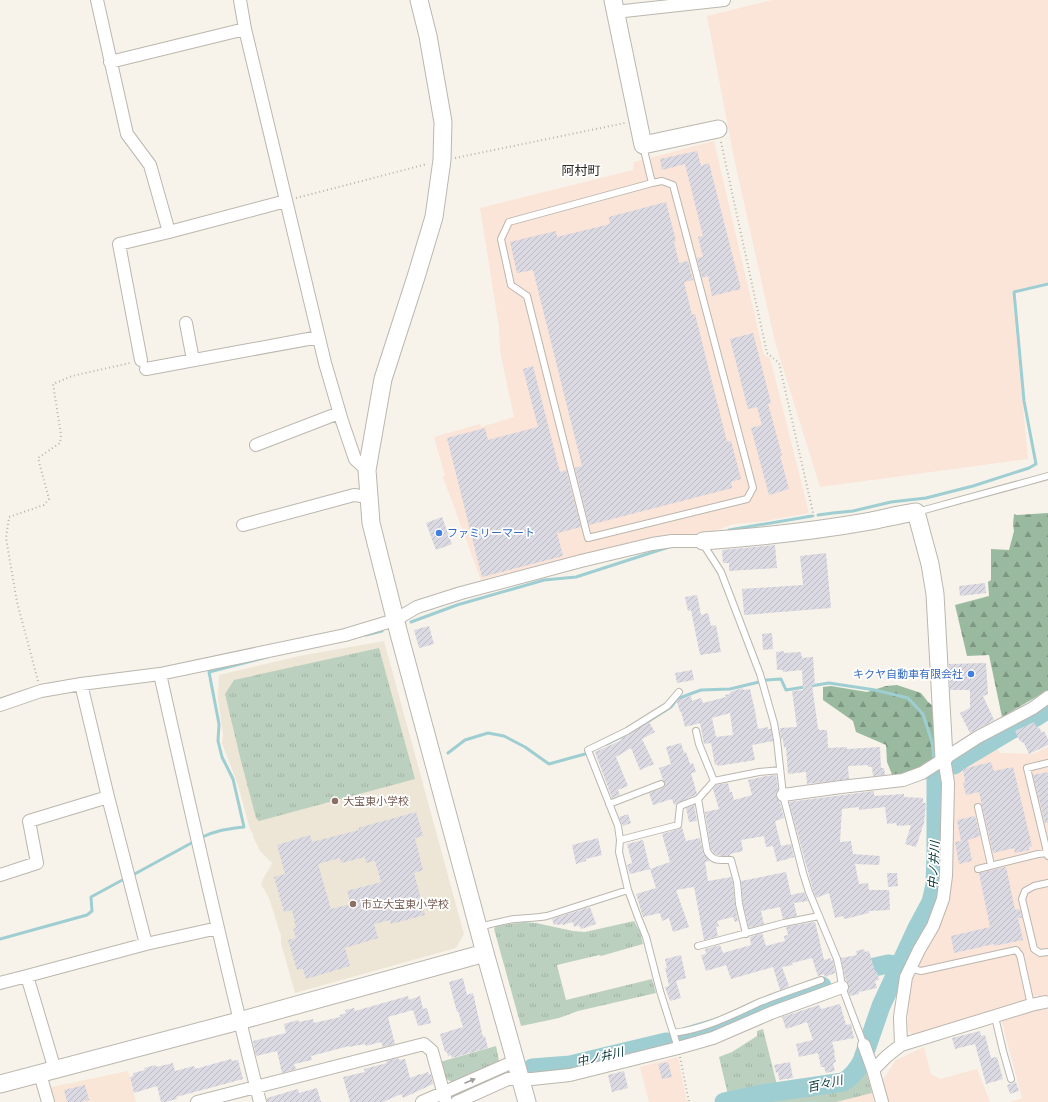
<svg xmlns="http://www.w3.org/2000/svg" width="1048" height="1102" viewBox="0 0 1048 1102" font-family="'PT Sans','Noto Sans JP',sans-serif">
  <defs>
    <pattern id="grass-tufts" width="24" height="20" patternUnits="userSpaceOnUse"><rect width="24" height="20" fill="#bcd0bf"/><path d="M3 7l-1-3M5 7V3M7 7l1-3M15 17l-1-3M17 17v-4M19 17l1-3" fill="none" stroke="#a2b3a4"/></pattern>
    <pattern id="forest-firs" width="22" height="20" patternUnits="userSpaceOnUse"><rect width="22" height="20" fill="#9abaa0"/><path d="M5 1l3.5 6h-7zM16 11l3.5 6h-7z" fill="#7e9782"/></pattern>
    <pattern id="building-hatch" width="6" height="6" patternUnits="userSpaceOnUse"><rect width="6" height="6" fill="#dbd9e2"/><path d="M-1 1l2-2M0 6l6-6M5 7l2-2" fill="none" stroke="#bcbac2"/></pattern>
  </defs>
  <rect width="100%" height="100%" fill="#f7f3ea"/>
  <path fill="#f9e6d6" d="M128 1071 136 1102H50L47 1088Z"/>
  <path fill="#fbe4d8" d="M772 0H1048V282L1012 291 1028 459 820 487 775 342 734 158 707 16Z
    M714 141 764 355 770 358 809 513 760 522 733 524 710 533 668 535 481 580 443 477 445 476 434 437 480 424 481 427 514 417 500 351 499 327 480 208 633 170 634 162Z
    M995 745 1000 753 1033 754 1048 747V1102H1010L1022 1098 1001 1019 1041 1008 1038 995 1017 1004 913 1036 908 1030V1005L910 984 946 905 952 878V773L973 758Z
    M924 1047 931 1074 940 1079 977 1069 990 1102H888L882 1081 896 1060Z
    M678 1057 687 1102H649L640 1067Z
    M872 1093 874 1102H833Z"/>
  <path fill="#ede6d6" d="M384 641 464 934 456 948 295 993 281 943V936L269 898 261 884 265 875 270 868 272 863 260 851 253 836V834L250 829 238 785 222 743 223 735 218 699 219 675 299 656Z"/>
  <path fill="url(#grass-tufts)" d="M379 648 415 779 259 821 256 818 240 757 225 694 234 680Z
    M634 921 640 932 643 944 601 956 599 955 557 965 566 1000 652 979 656 993 578 1011 559 1018 521 1026 494 929 496 926 524 922 536 923 573 931 585 932Z
    M763 1029 777 1085 728 1095 719 1057 732 1052 757 1036V1031Z
    M496 1046 499 1061 452 1082 444 1078 440 1062Z
    M865 1067 872 1093 836 1102H742L843 1085 855 1078 862 1068Z"/>
  <path fill="url(#forest-firs)" d="M1048 513V690L1002 717 989 655 967 656 955 605 989 596 988 582 991 580V549L1009 550 1014 531 1013 525 1014 514 1017 515Z
    M897 685 921 693 928 702 934 707 937 758 915 772 893 777 887 762 886 745 856 732 853 721 823 700V687L831 686 867 692 886 686Z"/>
  <g fill="none" stroke-linecap="round" stroke-linejoin="round">
    <path stroke="#9eced2" stroke-width="3" d="M818 515 833 513 853 511 891 502 926 498 973 486 1029 468 1036 464 1024 401 1014 292 1048 284
      M729 530 812 516
      M411 622 457 605 544 580 576 577 672 546
      M366 635 382 631
      M766 680 781 679 786 690 829 683 875 690 908 698 923 714 932 742 934 760
      M644 724 671 707 677 699 690 694 701 690 730 689 759 682
      M607 744 623 736
      M448 753 465 740 488 733 504 736 525 747 549 764 585 754
      M200 838C216 830 227 829 244 827L233 779 222 757 218 741 219 724 209 672 267 657
      M131 876 195 841
      M0 939 87 915 92 911 91 897 126 878"/>
    <path stroke="#9eced2" stroke-width="19" d="M954 765 959 761 1009 731 1036 717 1048 709
      M870 968 888 964 895 965 901 963
      M684 1037 724 1025 756 1010 822 986
      M532 1068 570 1065 666 1042
      M456 1094 502 1074
      M724 1102 761 1094 843 1082C852 1077 857 1071 862 1061L881 1006 917 928 931 902 935 885 936 853V776"/>
  </g>
  <path fill="url(#building-hatch)" fill-rule="evenodd" d="M697 151 701 166 709 163 741 289 712 296 708 276 702 278 697 258 703 257 698 237 703 236 685 164 662 170 660 159Z
    M666 202 676 241 674 242 679 263 688 261 693 280 684 282 692 315 695 314 727 442 731 441 741 479 731 482 732 488 589 525 575 468 582 466 533 270 517 273 510 242 556 231 557 237 610 224 609 217Z
    M753 333 771 403 768 404 782 455 780 456 789 489 769 495 751 428 762 425 757 407 748 409 730 339Z
    M533 366 560 472 566 470 581 527 557 533 563 556 482 577 447 438 485 428 488 440 538 427 523 369Z
    M442 517 452 544 436 550 426 523Z
    M775 545 777 568 729 571V563H723L722 550Z
    M826 553 831 608 744 615 742 589 803 585 800 556Z
    M985 583 986 593 960 596 959 586Z
    M697 595 701 615 708 613 711 626 716 625 721 652 700 655 691 610 688 611 685 597Z
    M429 626 434 644 419 648 414 630Z
    M772 633 773 649 763 650 762 634Z
    M784 651V653L801 652 802 658 813 657 815 685H812L818 728 819 730H827L828 748 847 747V749L880 747 881 768H884L885 775 873 776 872 767H868V765L848 766 849 779 807 784 806 772 788 774 786 747 784 748 783 739H781L780 728 797 727 792 691 803 690 802 670 783 672V670H777L776 652Z
    M986 663 988 694 983 696 994 720 970 733 960 713 970 708V690H950L949 664Z
    M692 670 694 680 677 683 675 673Z
    M743 688V690L750 689 755 711 758 729 768 727V729H771L773 741 752 745 755 760 718 766 717 764 715 765 711 743 704 744 700 723 685 727 681 711 680 712 677 702 678 700 691 696 692 701 701 698 703 703 726 697 725 695 730 694V692ZM730 713 733 735 716 737 712 718Z
    M649 722 655 732 642 739 654 764 640 770 631 748 616 757 628 786 618 790 620 795 612 798 595 752 622 740 621 739Z
    M1034 722 1037 728 1039 727 1042 733 1044 731 1048 739V745L1029 754 1024 743H1023L1021 741H1020L1015 731Z
    M681 743 684 753 686 752 690 764 693 763 696 772 691 773 697 794 674 805 672 799 653 805 649 793 665 787V783L663 780 659 768 671 764 666 747Z
    M991 762 994 771 1013 767 1032 846 1029 847V850L1015 853 1014 848 993 853 979 792 966 795 963 783 965 782 963 769Z
    M1048 772V823H1045L1033 775Z
    M776 775 778 790 776 793V796L780 802 784 818 775 821 781 846 791 844 794 857 777 862 773 846 766 847 764 836 741 840 743 851 730 854V856H721L715 854 711 849 705 812 719 809 713 789 716 785 728 783 730 792H732L734 800 752 795 748 780 766 776Z
    M874 791V796L904 794V797L923 798V803H926L924 823 916 847 905 844 911 825 897 826 896 823 887 824 885 807 859 810V807L842 809 840 842 851 841 853 854 880 856 879 865 855 864 859 884 868 883 869 890H889L890 910 869 911V913L849 918 844 919 843 916 835 918 829 893 816 898 813 890 789 802Z
    M694 805 697 821 689 822 686 808Z
    M416 812 423 836 415 838 423 870 414 873 425 915 391 924 390 920 374 924 378 938 345 948 350 966 306 979 303 969 297 970 288 940 296 938 293 929 296 928 292 910 284 912 274 877 285 874 277 845 310 835 312 842 359 830 358 828ZM365 857 366 863 375 861 381 882 347 891 351 904 331 909 318 864 340 858 341 863Z
    M628 814 631 823 623 826 619 817Z
    M975 816 980 836 968 840 972 861 959 864 955 842 961 841 957 820Z
    M682 827 686 841 700 838 703 853 710 861 705 862 708 881 731 877 733 883 735 905 738 921 735 922 733 917 717 921 719 926 716 927 718 936 704 940 694 887 676 890 689 927 673 932 669 918 662 921 660 913 643 917 636 894 656 888 650 869 670 862 662 834 679 829Z
    M598 838 602 855 586 859V861L576 864 572 845Z
    M643 840 650 869 630 874 627 865 632 863 627 844Z
    M1006 867 1015 910 1020 909 1022 918H1018L1023 940 994 946V944L954 953 951 936 990 927 979 873Z
    M786 872 791 895 804 892 808 901 794 903 797 916 783 919 780 907 761 911 764 924 749 928 743 903 741 881Z
    M887 873H897L898 886 888 887Z
    M590 907 596 924 581 929 579 925 574 927 573 922 563 925 562 924 558 925 557 924 554 925 552 919Z
    M814 922H815L818 934 824 960 831 958V961L833 960 835 973 825 977 824 974 818 976 812 958 792 963 793 965 782 967 789 986 780 990 773 967 731 979 726 965 706 971 701 955 706 954 705 949 720 945 723 953 751 945 750 937 762 933 766 946 785 941 784 936 788 935 786 927Z
    M864 949 865 952 869 951 875 971H877L879 980 875 981 877 988 859 992V994L850 996 848 991 849 985 846 981 841 958 857 955 856 951Z
    M681 955 686 978 676 981 681 998 670 1001 665 987 669 986 665 968H667L665 959Z
    M463 978 467 995 473 993 483 1037 485 1036 488 1048 452 1058 451 1055 448 1056 447 1052H445L440 1034 463 1027 458 1011 457 1012 449 982Z
    M408 996 409 1000 420 996 423 1009 427 1008 431 1023 418 1026 413 1010 388 1017 395 1044 383 1047 381 1042 366 1046 365 1044 349 1047V1046L311 1056 312 1060 294 1064 296 1069 282 1073 277 1051 256 1056 253 1041 286 1033 284 1024 298 1020 299 1022 313 1019 314 1023 340 1017V1015L346 1013 345 1010 354 1008 355 1011Z
    M840 1004 846 1025 851 1024 854 1038 832 1042 835 1053H834L836 1062 833 1063 835 1071 826 1073 824 1067H821L818 1053 799 1057 796 1044 813 1040 807 1022 786 1029 782 1017 819 1005 821 1009Z
    M980 1031 981 1036 985 1035 991 1058 997 1057 1003 1079 986 1084 975 1044 955 1049 952 1038Z
    M398 1058 399 1060 405 1059 410 1078 420 1074V1075L428 1072 429 1075 431 1074 433 1084 403 1098 401 1094 383 1102H350L343 1077 365 1072 364 1069 387 1063 386 1061Z
    M231 1059 232 1061 238 1060 243 1079 176 1097 177 1099 165 1102H161L157 1086 134 1093 130 1077 133 1076V1073L145 1070 144 1068 156 1065V1067L173 1063 175 1071 194 1066 195 1069Z
    M668 1062 672 1077 662 1079 658 1064Z
    M790 1062 793 1078 779 1080 778 1072 776 1073 774 1065Z
    M624 1071 628 1088 612 1092 608 1075Z
    M1016 1082 1019 1091 1010 1094 1007 1085Z
    M85 1085 89 1100 80 1102H67L64 1090Z
    M317 1088 321 1102H267V1098L298 1089 299 1093Z"/>
  <g fill="none" stroke-linecap="round" stroke-linejoin="round">
    <defs>
      <path id="lane" d="M643 146 652 183 509 222 501 239 511 285 527 296 588 538 747 499 753 488 673 185 662 181 652 183
        M917 512 1048 476
        M703 543 705 547 721 572 760 674 774 723 777 740 783 795 803 873 809 892 837 959 840 973 842 987 864 1045
        M696 731 699 744 714 781
        M1048 763 1027 768 1048 856
        M698 799 707 851C713 862 720 860 731 860L737 882 739 904 746 934
        M609 804 661 784
        M978 807 991 865
        M620 840 678 825 680 806 698 799 714 781 759 772 780 770
        M978 869 1038 854 1048 853
        M1048 883 1034 886 1025 891 1022 899 1034 949 1040 953 1048 952
        M479 927C491 924 502 921 514 919 525 918 536 918 547 916L628 890
        M698 946 784 923 819 916
        M909 968 921 971 1016 950 1020 955 1031 1005
        M995 1017 1003 1051 1011 1079
        M673 1033C705 1029 732 1015 760 1002 780 994 801 987 821 980
        M678 1048 660 991 646 937 638 917 628 890 619 852 620 840 618 826 588 750 627 731 667 706 679 692"/>
      <path id="street" d="M97 0 127 134 150 165 169 232
        M240 0 245 29 325 363 342 421 355 459 367 470
        M615 12 724 0
        M110 62 245 29
        M186 323 193 360
        M141 360 119 244 169 232 286 201
        M146 369 319 337
        M256 445 339 413
        M243 525 354 495 369 497
        M160 674C192 817 224 960 260 1102
        M81 684 108 797 146 944
        M0 705 41 691 81 684 160 674 345 635 395 620 417 607 461 593 581 561 652 544 672 541H703
        M783 795 841 787 903 780 922 773 978 737 1033 708 1048 697
        M0 875 37 863 29 821 108 797
        M27 976 55 1070
        M0 983 27 976 146 944 218 928
        M864 1045 873 1070 882 1102
        M901 1045 900 1017 906 977 919 950 933 926 943 899 946 876 948 783 944 758
        M873 1070 887 1056 901 1045 1031 1005 1045 1002
        M40 1074 48 1102
        M197 1102 424 1044 432 1051 446 1102
        M422 1102 515 1061
        M457 1102 508 1079H532L570 1075 678 1048 713 1038 771 1013 842 987"/>
      <path id="secondary" d="M419 0 428 36 443 122 442 160 434 217 416 277 383 379 367 470 371 523 399 634 485 953 527 1102
        M613 0 643 145 718 129
        M703 541C759 537 815 531 871 521 886 518 901 514 916 512L930 564 935 594 944 758
        M0 1084 239 1021 485 953"/>
    </defs>
    <use href="#lane" stroke="#bbb7af" stroke-width="8"/>
    <use href="#street" stroke="#bbb7af" stroke-width="14"/>
    <use href="#secondary" stroke="#bbb7af" stroke-width="19"/>
    <path stroke="#b7b4ad" stroke-width="2" stroke-dasharray="1 3" stroke-linecap="butt" d="M721 142 767 353 779 363 814 517
      M455 158 625 123
      M296 198 427 164
      M38 681 17 602 6 538 9 517 44 505 49 499 38 458 60 443 61 435 53 384 72 376 130 363
      M680 1057 689 1102"/>
    <use href="#lane" stroke="#fff" stroke-width="6"/>
    <use href="#street" stroke="#fff" stroke-width="12"/>
    <use href="#secondary" stroke="#fff" stroke-width="17"/>
  </g>
  <defs><path id="oneway-solid" d="M-6-.8H1V-3.2L6.5 0L1 3.2V.8H-6Z"/></defs>
  <use fill="#9e9e9c" href="#oneway-solid" transform="translate(470 1081) rotate(-23)"/>
  <g fill="#3f7fe0" stroke="#fff" stroke-width="1.5">
    <circle cx="439" cy="533" r="4"/>
    <circle cx="971" cy="674" r="4"/>
  </g>
  <g fill="#8d6e63" stroke="#fff" stroke-width="1.5">
    <circle cx="335" cy="801" r="4"/>
    <circle cx="353" cy="904" r="4"/>
  </g>
  <g text-anchor="middle" stroke-width="3.5" stroke-linejoin="round" paint-order="stroke">
    <g font-size="11" fill="#366cbe" stroke="#fff" text-anchor="start">
      <text x="447" y="537">ファミリーマート</text>
      <text x="963" y="678" text-anchor="end">キクヤ自動車有限会社</text>
    </g>
    <g font-size="11" fill="#785e54" stroke="#fff" text-anchor="start">
      <text x="343" y="805">大宝東小学校</text>
      <text x="361" y="908">市立大宝東小学校</text>
    </g>
    <g font-size="12" font-style="italic" fill="#023336" stroke="#fff">
      <text transform="translate(934 865) rotate(-87)" y="4">中ノ井川</text>
      <text transform="translate(600 1057) rotate(-13)" y="4">中ノ井川</text>
      <text transform="translate(825 1084) rotate(-13)" y="4">百々川</text>
    </g>
    <g font-size="13" fill="#282723" stroke="#fff">
      <text x="581" y="175">阿村町</text>
    </g>
  </g>
</svg>
